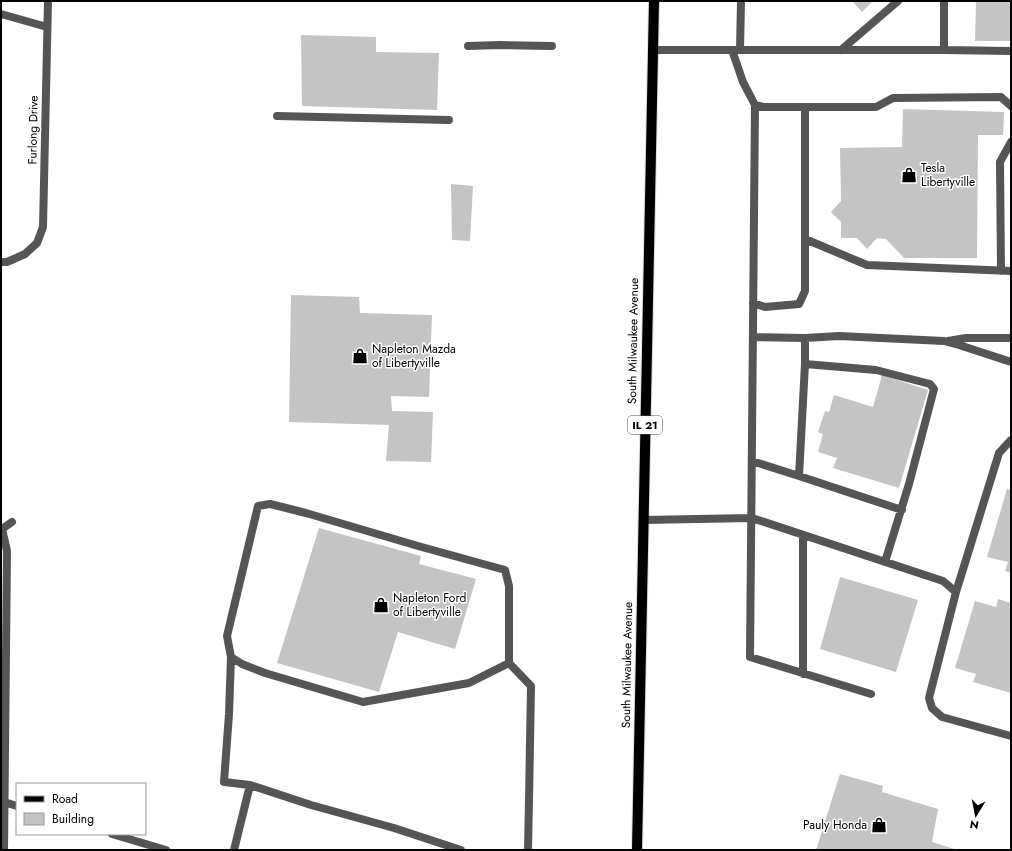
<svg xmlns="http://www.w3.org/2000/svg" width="1012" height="851" viewBox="0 0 1012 851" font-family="Jost,sans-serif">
  <rect width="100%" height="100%" fill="#fff"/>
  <path fill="#c4c4c4" d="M852 1H873L862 12Z
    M976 1H1011V41H975Z
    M301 35 376 37V52L439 53 437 110 302 106Z
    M903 109 1004 112 1003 135H978L977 258H904L886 239 877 238 867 249 857 238H841V222L831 212 841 201 840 148 902 147Z
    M451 184 473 186 470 241 452 240Z
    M291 295 359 297 360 313 432 315 429 397 391 396 392 411 433 412 431 462 386 461 389 425 289 422Z
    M882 375 928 390 899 488 833 468 837 458 818 452 823 434 818 432 825 411 829 412 834 395 873 407Z
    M1007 489 1011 490V573L1005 571 1008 562 987 557Z
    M319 528 421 556 419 564 476 579 455 649 398 632 379 692 277 663Z
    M840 577 918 600 896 672 820 649Z
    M998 599 1011 603V693L973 682 976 674 955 668 975 601 996 607Z
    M840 774 883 786 882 792 938 809 932 842 958 850H816Z"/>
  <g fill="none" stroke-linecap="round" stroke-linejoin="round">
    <defs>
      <path id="primary" d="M637 850 654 1"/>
    </defs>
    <use href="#primary" stroke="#dbdbdb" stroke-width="12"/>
    <path stroke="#555" stroke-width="8" d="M468 46 500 45 552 46
      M653 50H944L1011 51
      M732 50 743 82 755 105 750 657 871 694
      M740 50 741 1
      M841 50 898 1
      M944 50V1
      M755 105 763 107H876L893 98 1001 97 1011 106
      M277 116 449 120
      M805 239 867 265 1011 271
      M1001 271 1000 162 1011 142
      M753 303 765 307 799 304 805 291V107
      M753 337 805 338V364
      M805 338 839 336 944 341 959 345 1011 362
      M948 341 966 338H1011
      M1011 440 999 453 956 592 929 698 932 708 942 717 1011 736
      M752 461 799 476 805 364 876 370 930 384 934 389 909 484 885 562
      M799 476 902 510
      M643 520 752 518 943 581 956 592
      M231 657 229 714 224 782 250 785 311 805 394 828 461 850
      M509 663 469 683 363 702 265 673 242 664 231 657 227 636 258 506 270 504 306 513 418 546 505 570 509 586V663L531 686 529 801 528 850
      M803 674V535
      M234 850 250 785"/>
    <path stroke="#555" stroke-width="8" d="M1 14 47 27
      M1 262H7L25 254 37 243 43 227 48 1
      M2 529 7 551 4 850
      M2 529 12 522
      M1 801 17 806
      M112 834 166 850"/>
    <use href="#primary" stroke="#000" stroke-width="10"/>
  </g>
  <defs>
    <symbol id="shop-bare" viewBox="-9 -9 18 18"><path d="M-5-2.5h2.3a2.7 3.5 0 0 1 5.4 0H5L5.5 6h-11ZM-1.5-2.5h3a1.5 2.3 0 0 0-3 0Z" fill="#000" stroke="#fff" stroke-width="2.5" paint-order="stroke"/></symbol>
  </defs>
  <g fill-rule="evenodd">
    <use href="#shop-bare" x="898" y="164" width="22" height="22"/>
    <use href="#shop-bare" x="349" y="345" width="22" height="22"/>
    <use href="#shop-bare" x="370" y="594" width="22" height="22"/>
    <use href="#shop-bare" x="868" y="814" width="22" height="22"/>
  </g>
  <g text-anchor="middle" stroke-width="3" stroke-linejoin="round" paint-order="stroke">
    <rect fill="#fff" stroke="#4c4c4c" stroke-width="1" x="628" y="416" width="34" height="18" rx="3"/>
    <g font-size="11" font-weight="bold" fill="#000">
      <text x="645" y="429">IL 21</text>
    </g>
    <g font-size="12" fill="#000" stroke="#fff">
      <text transform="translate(33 130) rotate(-89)" y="4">Furlong Drive</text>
      <text transform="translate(633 341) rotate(-89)" y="4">South Milwaukee Avenue</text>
      <text transform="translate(627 665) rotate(-89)" y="4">South Milwaukee Avenue</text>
    </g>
    <g font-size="12" fill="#000" stroke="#fff" text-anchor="start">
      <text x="921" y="172">Tesla<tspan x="921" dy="14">Libertyville</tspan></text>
      <text x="372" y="353">Napleton Mazda<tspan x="372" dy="14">of Libertyville</tspan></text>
      <text x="393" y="602">Napleton Ford<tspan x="393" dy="14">of Libertyville</tspan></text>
      <text x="867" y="829" text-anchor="end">Pauly Honda</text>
    </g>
  </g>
  <rect width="1012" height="851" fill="none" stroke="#000000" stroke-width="4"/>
  <rect x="16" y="783" width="130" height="52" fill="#ffffff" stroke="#999999"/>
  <rect x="24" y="796" width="20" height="6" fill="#000000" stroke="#999999"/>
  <text x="52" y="803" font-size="12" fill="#000000">Road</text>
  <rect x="24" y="813" width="20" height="12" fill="#c4c4c4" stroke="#999999"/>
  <text x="52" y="823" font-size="12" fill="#000000">Building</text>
  <g transform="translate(976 815) rotate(190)" stroke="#ffffff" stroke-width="3" paint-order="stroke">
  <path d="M0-3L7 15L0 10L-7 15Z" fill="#000000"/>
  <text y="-6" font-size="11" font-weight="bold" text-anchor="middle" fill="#000000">N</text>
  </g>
</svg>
